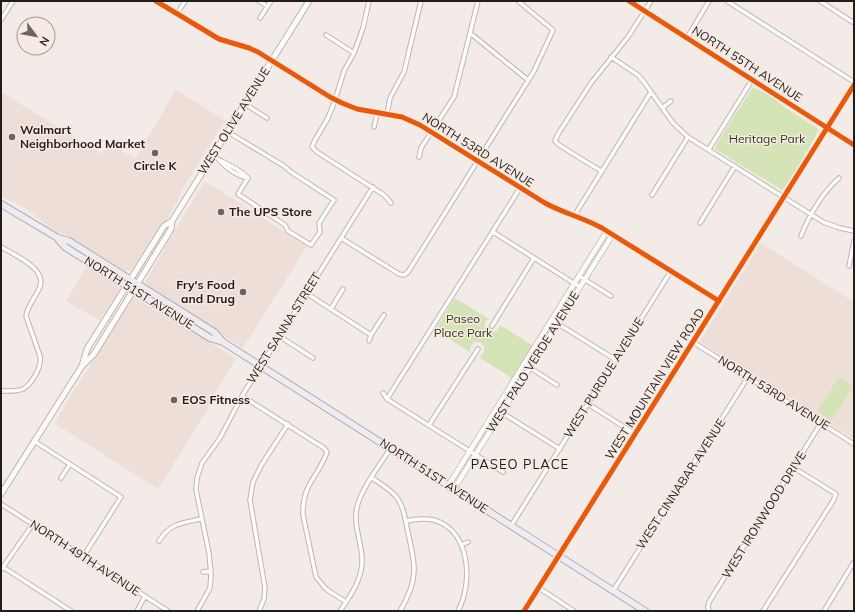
<svg xmlns="http://www.w3.org/2000/svg" width="855" height="612" viewBox="0 0 855 612" font-family="Mulish,sans-serif">
  <rect width="100%" height="100%" fill="#f2ebe7"/>
  <path fill="#eddfd7" d="M176 90 226 121 221 127 183 188 177 202 161 229 150 242 131 270 128 271 124 270 70 237 56 231 46 225 31 212 14 202 1 197V92L102 154 109 143 135 159Z
    M205 181 307 246 243 348 148 287 145 282 158 260 164 248Z
    M761 243 854 302V439L701 342 702 338Z
    M87 266 117 284 119 287 120 290 100 321 66 301Z
    M134 297 158 312 169 316 236 359 217 390 209 407 158 489 54 423 131 300Z"/>
  <path fill="#d4e4b6" d="M753 87 772 97 784 107 817 128 818 130C817 136 786 188 782 190L715 149 716 145Z
    M455 298 489 319 486 321 484 326 489 333 497 331 500 325 533 346 513 379 479 357C488 352 485 340 474 342L470 348V352L435 330Z
    M839 377 853 387 832 420 817 411Z"/>
  <g fill="none" stroke-linecap="round" stroke-linejoin="round">
    <defs>
      <path id="minor" d="M259 1 267 6
        M369 1 363 28 354 53 344 71 335 100 328 118 315 140 312 147 317 152 384 195 391 203
        M727 1 854 82
        M820 1 854 23
        M177 14 185 1
        M260 18 271 1
        M1 20 13 1
        M470 33 528 80
        M326 35 354 53
        M687 38 709 1
        M611 57 638 75 644 82 673 123 688 137 823 222 840 228 854 231
        M245 104 267 118
        M662 108 671 101
        M387 114 390 98 404 72 421 1
        M374 127 377 113
        M228 132 284 166 291 172 334 200 319 223 320 232 311 245 288 231 285 225 238 194 248 178
        M709 149 752 80
        M212 156C224 163 238 167 248 178
        M419 157 421 148 454 97 478 1
        M220 161C227 169 238 176 247 178
        M601 171 559 145 555 141 558 134 591 83 628 37 651 1
        M652 195 688 137
        M574 216 651 92
        M700 223 735 166
        M493 232 580 287
        M801 236C809 215 823 192 839 178
        M341 238 399 274 404 275 408 272 534 71 553 30 518 1
        M1 247C16 256 51 270 38 291 34 299 27 307 26 316L40 356C42 367 32 384 23 389 16 392 8 391 1 391
        M849 266 854 241
        M579 276 611 296
        M306 293 371 335
        M331 309 343 289
        M552 320 616 360
        M492 326 534 258
        M279 336 313 358
        M369 341 371 335 384 315
        M693 342 854 444
        M524 364 557 385
        M383 393 387 399 503 472
        M242 396 324 448 327 452C318 478 302 483 303 515L316 577 326 589 346 602
        M387 399 520 188
        M588 404 635 434
        M496 409 560 449
        M429 425 478 349
        M34 441 121 497 83 557
        M61 478 70 464
        M372 478C381 484 392 490 398 499 404 508 405 518 407 528 415 564 420 578 400 611
        M1 504 168 611
        M406 521C415 519 425 518 434 520 471 531 473 583 458 611
        M511 526 671 271
        M159 541C170 523 182 523 201 519
        M461 545 468 542
        M3 567 71 611
        M1 570 33 524
        M203 572 211 571
        M539 588 574 611
        M613 591 748 377
        M137 611 145 596
        M197 611 210 588 211 575 209 553 196 490 197 478 202 463 220 438 242 396 373 187
        M259 611 264 599 265 588 250 500 253 482 262 464 288 424
        M340 611C351 595 363 578 362 558 361 540 353 525 357 507 361 489 380 465 390 449
        M709 611 708 607 709 602 821 423
        M763 611 833 501 836 494 794 468
        M824 611 854 562"/>
      <path id="tertiary" d="M156 1 219 39 249 48 258 52 330 97 342 103 357 109 402 117 420 125 545 203C563 213 584 218 602 228L719 301
        M629 1 854 145
        M448 486 607 231
        M454 489 613 234
        M524 611 854 85"/>
      <path id="secondary" d="M82 366 87 349 164 226 172 221 309 1
        M1 494 82 366 94 354 171 229 172 221"/>
      <path id="primary" d="M1 204 58 238 69 241 214 332 223 342 645 611
        M58 239 65 247 210 338 223 342"/>
    </defs>
    <use href="#minor" stroke="#bcb7b4" stroke-width="5.5"/>
    <use href="#tertiary" stroke="#bcb7b4" stroke-width="6"/>
    <use href="#secondary" stroke="#bcb7b4" stroke-width="7"/>
    <use href="#primary" stroke="#b0adb7" stroke-width="8"/>
    <use href="#minor" stroke="#fdfcfb" stroke-width="3.5"/>
    <use href="#tertiary" stroke="#fdfcfb" stroke-width="4.5"/>
    <use href="#secondary" stroke="#fdfcfb" stroke-width="5"/>
    <use href="#primary" stroke="#ececf1" stroke-width="6"/>
    <defs>
      <path id="cycleway" d="M156 1 219 39 249 48 258 52 330 97 342 103 357 109 402 117 420 125 545 203C563 213 584 218 602 228L719 301
        M629 1 854 145
        M524 611 854 85"/>
    </defs>
    <use href="#cycleway" stroke="#f6eae3" stroke-width="8"/>
    <use href="#cycleway" stroke="#e8590c" stroke-width="5"/>
  </g>
  <g fill="#6b6562" stroke="#f6eae3" stroke-width="1.5">
    <circle cx="12" cy="137" r="4"/>
    <circle cx="155" cy="153" r="4"/>
    <circle cx="221" cy="212" r="4"/>
    <circle cx="243" cy="292" r="4"/>
    <circle cx="174" cy="400" r="4"/>
  </g>
  <g text-anchor="middle" stroke-width="3" stroke-linejoin="round" paint-order="stroke">
    <g font-size="12" fill="#221d1b" stroke="#f6eae3">
      <text transform="translate(747 64) rotate(33)" y="4">NORTH 55TH AVENUE</text>
      <text transform="translate(234 121) rotate(-58)" y="4">WEST OLIVE AVENUE</text>
      <text transform="translate(478 150) rotate(32)" y="4">NORTH 53RD AVENUE</text>
      <text transform="translate(139 293) rotate(32)" y="4">NORTH 51ST AVENUE</text>
      <text transform="translate(284 328) rotate(-58)" y="4">WEST SANNA STREET</text>
      <text transform="translate(533 362) rotate(-58)" y="4">WEST PALO VERDE AVENUE</text>
      <text transform="translate(604 378) rotate(-58)" y="4">WEST PURDUE AVENUE</text>
      <text transform="translate(655 384) rotate(-58)" y="4">WEST MOUNTAIN VIEW ROAD</text>
      <text transform="translate(774 393) rotate(32)" y="4">NORTH 53RD AVENUE</text>
      <text transform="translate(434 476) rotate(33)" y="4">NORTH 51ST AVENUE</text>
      <text transform="translate(681 484) rotate(-57)" y="4">WEST CINNABAR AVENUE</text>
      <text transform="translate(764 515) rotate(-58)" y="4">WEST IRONWOOD DRIVE</text>
      <text transform="translate(85 558) rotate(33)" y="4">NORTH 49TH AVENUE</text>
    </g>
    <g font-size="12" font-weight="bold" fill="#221d1b" stroke="#f6eae3" text-anchor="start">
      <text x="20" y="134">Walmart<tspan x="20" dy="14">Neighborhood Market</tspan></text>
      <text x="155" y="170" text-anchor="middle">Circle K</text>
      <text x="229" y="216">The UPS Store</text>
      <text x="235" y="289" text-anchor="end">Fry's Food<tspan x="235" dy="14">and Drug</tspan></text>
      <text x="182" y="404">EOS Fitness</text>
    </g>
    <g font-size="12" fill="#2b3a14" stroke="#f6eae3">
      <text x="767" y="143">Heritage Park</text>
      <text x="463" y="323">Paseo<tspan x="463" dy="14">Place Park</tspan></text>
    </g>
    <g font-size="13" letter-spacing="1" fill="#221d1b" stroke="#f6eae3">
      <text x="520" y="469">PASEO PLACE</text>
    </g>
  </g>
  <rect width="855" height="612" fill="none" stroke="#221d1b" stroke-width="4"/>
  <g transform="translate(36 36) rotate(122)"><circle r="19" fill="#f6eae3" stroke="#a19893"/>
  <path d="M0-3L7 15L0 10L-7 15Z" fill="#6b6562"/>
  <text y="-6" font-size="11" font-weight="bold" text-anchor="middle" fill="#221d1b">N</text>
  </g>
</svg>
